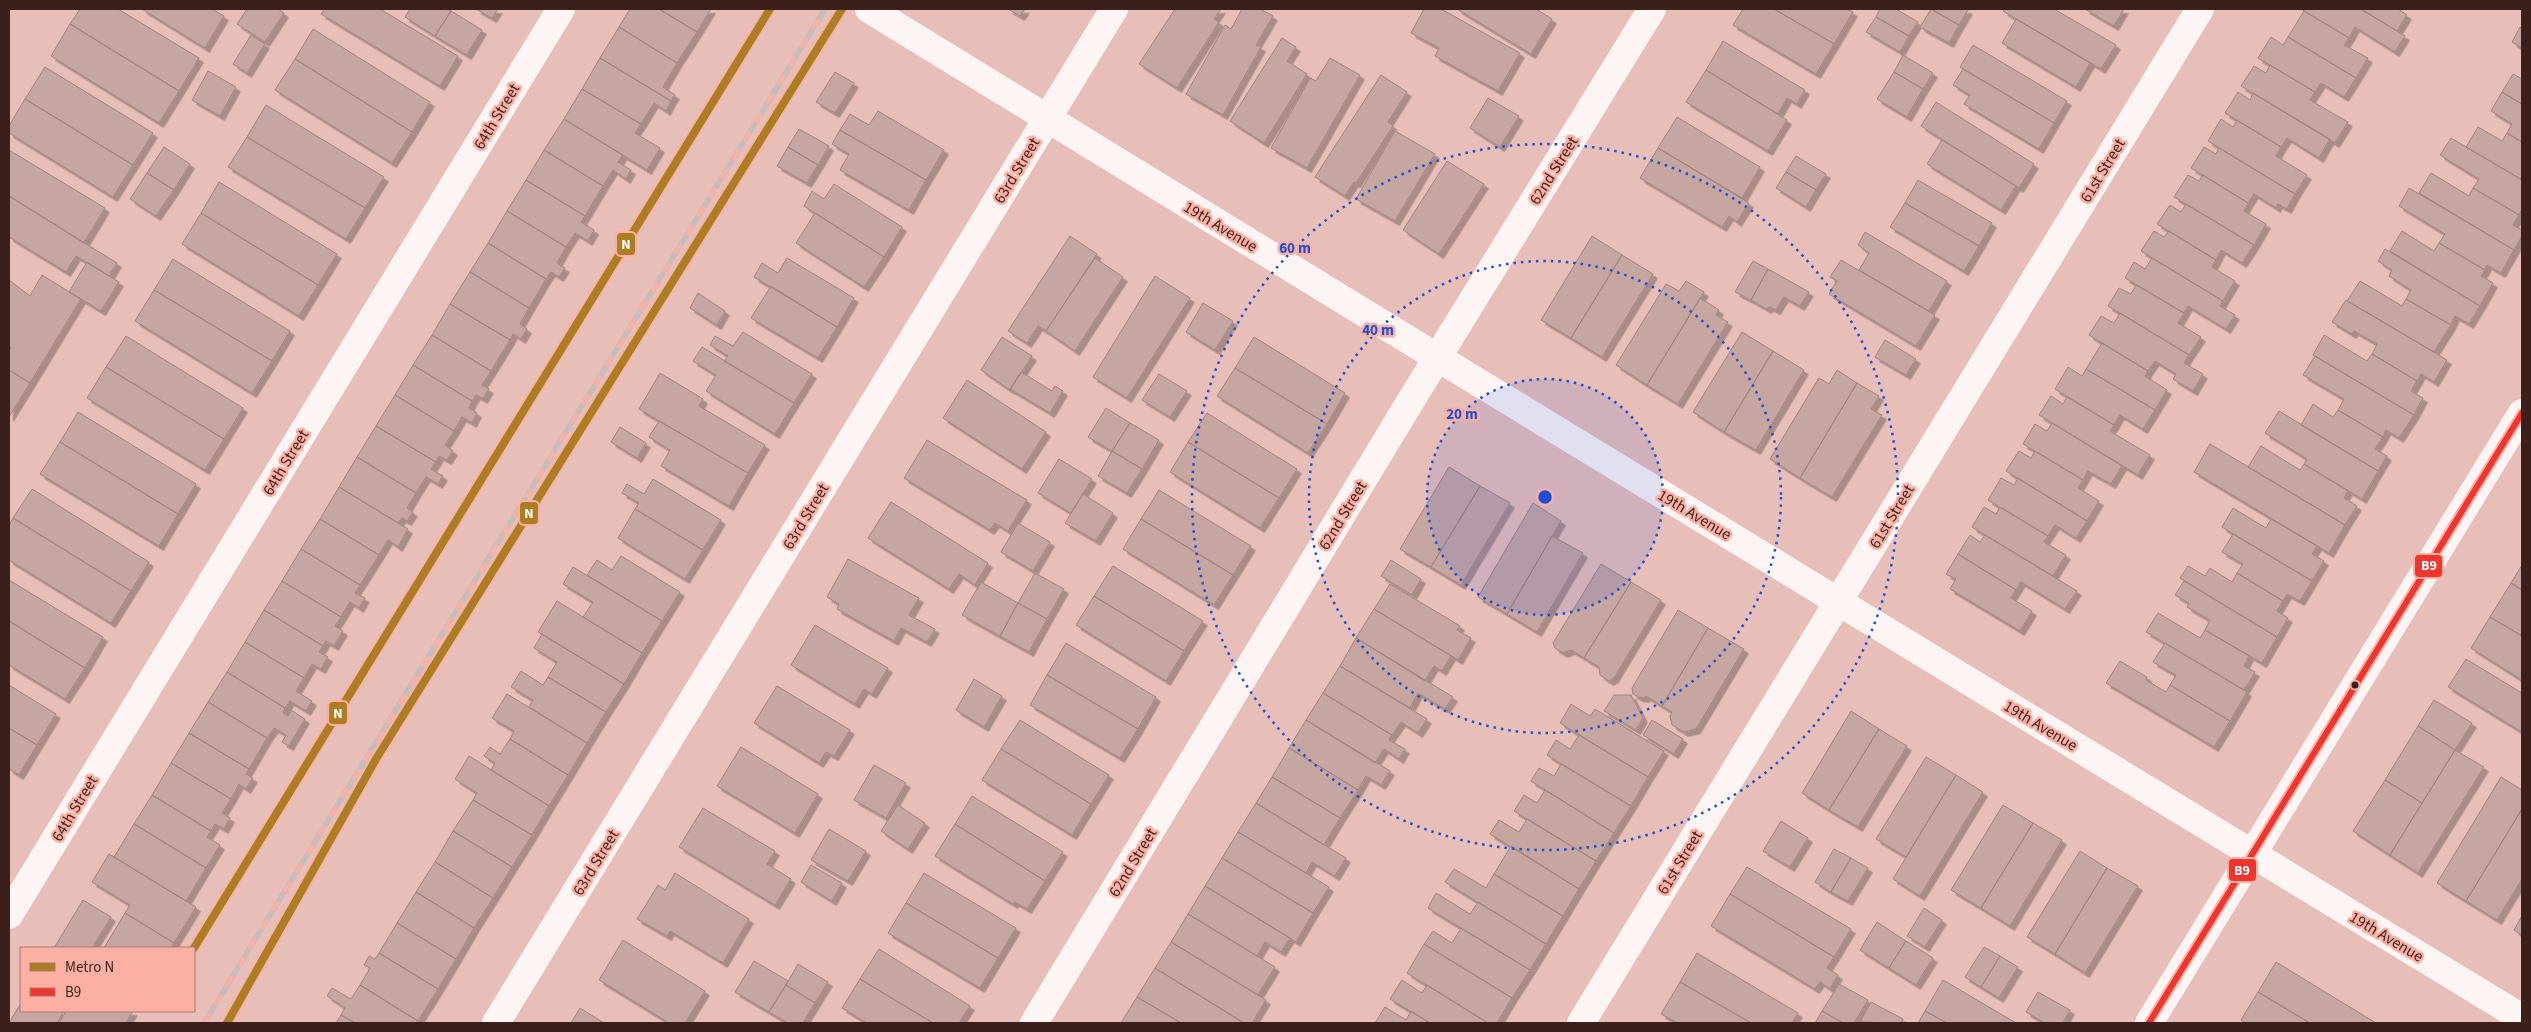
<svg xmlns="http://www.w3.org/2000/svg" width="2531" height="1032" viewBox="0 0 2531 1032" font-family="'Source Sans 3',sans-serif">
  <defs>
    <filter id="shadow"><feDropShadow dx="4.5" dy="4.5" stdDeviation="0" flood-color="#0004"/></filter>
  </defs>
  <rect width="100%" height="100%" fill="#e8bfb8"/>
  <path fill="#c6a6a0" stroke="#a2827e" filter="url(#shadow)" d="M80 9H118L199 58 179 91 70 24Z
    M142 9H212L224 16 205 48Z
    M247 9H278L284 13 265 42 237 24Z
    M325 9H380L458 56 440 86 321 14Z
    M410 9H447L451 11 435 36 405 17Z
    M476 9H498L492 18Z
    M630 9H659L697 32 677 63 619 27Z
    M659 9H711L697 32Z
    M1008 9H1025L1020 16Z
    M1175 9H1221L1214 19 1219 22 1177 88 1139 64Z
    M1242 9H1260L1273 16 1256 45 1261 47 1223 115 1186 94 1225 25 1231 29Z
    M1424 9H1441L1520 53 1498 91 1435 56 1439 48 1411 33Z
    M1457 9H1536L1552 19 1531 54Z
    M1743 9H1774L1834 44 1816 74 1733 25Z
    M1774 9H1847L1853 12 1834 44Z
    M1880 9H1896L1918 22 1909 36 1876 17Z
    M1931 9 1959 25 1949 43 1920 27Z
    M1931 9H1966L1968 10 1959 25Z
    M2005 9H2054L2116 45 2101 69 2003 11Z
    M2085 9H2124L2114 26Z
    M2301 9H2361L2405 36 2395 52 2355 27 2349 38Z
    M2361 9H2398L2407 15 2397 31Z
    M451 11 482 30 467 55 435 36Z
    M2304 11 2349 38 2344 45 2368 58 2356 78 2288 37Z
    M1876 17 1909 36 1900 52 1866 32Z
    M2016 19 2090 63 2076 87 2002 43Z
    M70 24 179 91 159 123 51 56Z
    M619 27 677 63 663 87 675 95 671 101 600 58Z
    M2520 27 2522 29V48L2512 42Z
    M313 29 430 102 412 132 295 59Z
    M251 35 265 44 247 73 233 64Z
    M2271 37 2283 45 2288 37 2356 78 2344 97 2321 83 2315 92 2258 58Z
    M1282 38 1296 47 1287 61 1307 74 1264 143 1230 121Z
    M1723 41 1805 90 1797 104 1787 98 1778 114 1706 70Z
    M1973 45 2067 101 2054 123 1960 67Z
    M1903 55 1933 73 1923 89 1894 72Z
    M600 58 671 101 666 111 654 103 641 124 582 89Z
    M1330 58 1360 75 1307 168 1271 148 1310 78 1316 81Z
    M295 59 412 132 392 163 275 90Z
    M2270 65 2315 92 2310 100 2348 122 2335 143 2241 86 2254 66 2266 73Z
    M45 67 153 133 133 165 25 99Z
    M1963 69 2054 123 2039 149 1964 104 1970 95 1953 85Z
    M1706 70 1787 120 1768 151 1686 102Z
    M208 71 236 87 220 116 192 100Z
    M835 72 854 83 835 113 816 102Z
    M1894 72 1923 89 1907 117 1877 99Z
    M2513 74 2522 79V104L2502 92Z
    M1381 75 1407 92 1388 122 1393 126 1356 183 1354 182 1345 196 1315 177Z
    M582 89 641 124 635 133 660 148 647 170 564 119Z
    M2238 92 2250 100 2253 93 2330 139 2319 158 2287 138 2281 147 2225 113Z
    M2502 92 2522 104V142L2507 133 2512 124 2491 111Z
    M1488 98 1519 116 1500 147 1470 128Z
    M25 99 133 165 113 197 9 133V126Z
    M1936 102 2034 164 2019 188 1921 126Z
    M266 105 384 177 365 208 247 137Z
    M878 111 944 150 926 180 840 130 850 114 869 125Z
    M1677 117 1760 167 1742 198 1658 148Z
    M564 119 623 155 618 162 631 170 626 179 613 170 603 186 544 150Z
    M2221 119 2233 127 2237 120 2281 147 2276 156 2307 175 2295 194 2208 141Z
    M2478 127 2502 141 2507 133 2522 142V180L2466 147Z
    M799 129 829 146 818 165 788 147Z
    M840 130 926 180 909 210 840 170 849 154 832 144Z
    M1395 131 1435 154 1395 221 1356 199Z
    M247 137 365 208 346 239 228 167Z
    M2451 138 2522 180V210L2519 215 2473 188 2479 179 2440 155Z
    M1942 140 2016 186 2001 210 1927 164Z
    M164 147 190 164 174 190 147 173Z
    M788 147 818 165 807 183 777 166Z
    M2204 147 2216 154 2219 148 2295 194 2287 209 2278 204 2276 208 2254 194 2248 203 2191 168Z
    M1658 148 1749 203 1737 222 1729 216 1722 227 1640 178Z
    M9 150 105 208 84 243 9 196Z
    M544 150 603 186 585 216 526 180Z
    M1796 156 1826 174 1816 190 1786 172Z
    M1447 161 1484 184 1439 254 1403 230Z
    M1786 172 1816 190 1806 207 1776 188Z
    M147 173 174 190 156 216 130 199Z
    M2431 173 2469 196 2473 188 2519 215 2513 225 2522 230V236L2514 250 2419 193Z
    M2188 175 2199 181 2203 175 2248 203 2244 211 2266 224 2254 245 2174 197Z
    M526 180 585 216 581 222 594 230 588 241 575 233 566 247 507 211Z
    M1918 180 1992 223 1979 246 1905 203Z
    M219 182 337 254 318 285 201 213Z
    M834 184 902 227 884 257 804 206 812 191 824 199Z
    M2409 188 2514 250 2501 273 2487 265 2485 270 2439 243 2445 234 2399 206Z
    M9 196 117 263 109 276 76 256 66 272 9 237Z
    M1905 203 1979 246 1964 271 1890 227Z
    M2186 204 2254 245 2242 263 2221 250 2216 260 2157 224 2170 205 2181 212Z
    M507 211 566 247 557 263 565 268 559 277 551 272 546 279 488 243Z
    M201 213 318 285 299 316 182 244Z
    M815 213 884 257 864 287 796 243Z
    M2154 231 2164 237 2169 231 2216 260 2212 267 2235 281 2223 301 2141 251Z
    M2402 231 2434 251 2439 243 2485 270 2481 276 2493 283 2480 306 2390 251Z
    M1865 232 1947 281 1929 311 1859 270 1869 253 1858 245Z
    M1070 236 1097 254 1046 331 1038 326 1027 343 1008 331Z
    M1592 236 1622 255 1571 338 1541 320Z
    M488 243 546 279 529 308 470 272Z
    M2385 249 2480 306 2469 324 2455 316 2451 325 2406 299 2411 290 2389 276 2392 270 2378 261Z
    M1622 255 1653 274 1602 357 1571 338Z
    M787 258 854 298 837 327 754 277 762 263 778 273Z
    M1095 258 1123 277 1075 351 1046 331Z
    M2152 258 2223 301 2220 306 2235 315 2226 329 2188 306 2184 313 2125 278 2134 262 2145 269Z
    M173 259 290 331 272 361 154 290Z
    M1841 260 1935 315 1916 346 1829 294 1837 281 1830 277Z
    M1753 261 1768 269 1751 300 1735 292Z
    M87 262 119 282 101 311 69 292Z
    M1768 269 1809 292 1800 306 1784 297 1776 310 1769 307 1767 309 1751 300Z
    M470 272 529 308 520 324 527 329 521 339 513 334 510 340 450 304Z
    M42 275 81 299 30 383 9 370V351L11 348 9 346V280L30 296Z
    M1155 276 1190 298 1127 398 1093 377Z
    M1686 281 1704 292 1647 385 1616 365 1666 284 1679 291Z
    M2360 281 2402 306 2406 299 2451 325 2434 352 2347 301Z
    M2136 285 2184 313 2178 323 2201 337 2189 355 2108 306 2119 288 2131 294Z
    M771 286 837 327 818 358 751 318Z
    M154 290 272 361 252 393 135 321Z
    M698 293 725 311 717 325 690 308Z
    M1700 298 1719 310 1716 315 1728 322 1678 404 1647 385Z
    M2346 300 2447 360 2434 382 2421 374 2417 381 2372 354 2377 344 2354 331 2352 334 2332 322Z
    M1203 303 1233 321 1215 350 1186 332Z
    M450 304 510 340 491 371 432 335Z
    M2120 313 2189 355 2184 363 2203 374 2193 391 2173 379 2176 374 2155 361 2148 371 2089 335 2101 316 2114 323Z
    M743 332 812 374 794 403 724 361 728 356 710 345 715 336 733 346Z
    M1742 332 1773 351 1724 432 1693 412Z
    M432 335 491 371 482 385 489 389 483 399 476 395 472 401 413 365Z
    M2324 335 2367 361 2372 354 2417 381 2411 391 2423 398 2414 415 2313 355Z
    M126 336 243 408 224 439 106 367Z
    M1002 337 1032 356 1010 390 981 370Z
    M1254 337 1345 393 1327 424 1235 368Z
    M1885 340 1916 359 1906 375 1875 357Z
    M2102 343 2148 371 2145 376 2167 390 2155 410 2086 369Z
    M702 347 794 403 775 434 706 391 716 375 693 361Z
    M1773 351 1804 370 1756 450 1724 432Z
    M2315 356 2414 415 2399 438 2386 430 2383 437 2338 410 2344 399 2303 375Z
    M413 365 472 401 469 408 477 413 472 423 462 417 454 431 395 395Z
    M106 367 224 439 205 470 87 398Z
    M2068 367 2082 376 2086 369 2155 410 2143 429 2120 415 2114 425 2055 389Z
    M1235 368 1327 424 1308 453 1217 396Z
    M9 370 30 383 9 417Z
    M1837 370 1857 383 1800 478 1770 459 1819 378 1829 384Z
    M1021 372 1052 391 1055 386 1063 391 1050 413 1010 389Z
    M660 373 703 399 699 406 765 445 748 473 639 409Z
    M1159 374 1187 391 1170 417 1142 400Z
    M967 380 1046 432 1022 469 943 418Z
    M1857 383 1879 396 1871 409 1882 415 1832 497 1800 478Z
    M395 395 454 431 445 445 453 451 447 460 439 456 436 462 376 426Z
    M2051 396 2063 404 2067 397 2114 425 2110 431 2150 455 2138 475 2039 415Z
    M2313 404 2333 417 2338 410 2383 437 2375 449 2387 456 2378 471 2301 425Z
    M1106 408 1130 423 1112 451 1088 437Z
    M2279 411 2378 471 2362 499 2304 464 2307 459 2265 433Z
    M78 412 196 484 178 514 60 442Z
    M1207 413 1297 469 1279 498 1188 442Z
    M659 421 748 473 729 506 661 466 670 450 649 437Z
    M1130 423 1159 440 1142 469 1112 451Z
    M2052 423 2122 466 2111 484 2088 471 2083 480 2023 444 2035 424 2047 431Z
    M376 426 436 462 431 469 443 476 438 484 426 477 416 493 357 457Z
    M620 427 646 443 637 458 611 442Z
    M927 440 1027 500 1008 531 995 523 990 530 904 478Z
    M60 442 178 514 159 546 40 474Z
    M1188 442 1279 498 1260 528 1170 472Z
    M2210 444 2345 525 2329 553 2194 472Z
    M2261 446 2300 470 2304 464 2348 491 2344 498 2357 506 2345 525 2248 467Z
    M1112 451 1142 469 1127 493 1098 476Z
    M2019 451 2031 458 2035 451 2083 480 2078 488 2099 501 2087 521 2006 471Z
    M357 457 416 493 407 508 413 512 407 521 402 518 398 523 339 487Z
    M1059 459 1092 479 1071 513 1038 493Z
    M1449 467 1480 486 1431 567 1400 549Z
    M2001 478 2014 485 2018 478 2087 521 2076 538 2055 525 2048 536 1988 500Z
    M653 479 721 520 703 550 635 509 639 503 622 493 627 484 644 494Z
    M1480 486 1510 503 1461 585 1431 567Z
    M339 487 408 529 398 547 388 540 379 555 320 519Z
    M32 489 149 562 131 591 13 518Z
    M1159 490 1251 546 1233 575 1141 519Z
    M1083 494 1113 513 1096 541 1065 523Z
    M891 502 988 563 975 585 959 574 949 589 868 538Z
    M1533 503 1561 521 1507 614 1478 597Z
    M1984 507 1996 514 2000 507 2048 536 2044 542 2066 555 2053 576 1972 527Z
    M2233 508 2266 528 2271 519 2317 546 2312 554 2324 561 2312 581 2222 527Z
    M635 509 703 550 685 579 618 538Z
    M13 518 131 591 111 623 9 560V525Z
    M320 519 379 555 360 585 301 549Z
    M1141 519 1233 575 1214 605 1123 549Z
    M1018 523 1050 542 1033 571 1001 552Z
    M2233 534 2312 581 2300 601 2287 594 2283 601 2237 573 2243 564 2222 552Z
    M1970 535 1980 542 1985 535 2077 591 2065 609 2021 582 2016 590 1958 554Z
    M1552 536 1583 553 1537 632 1507 614Z
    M301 549 360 585 355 593 365 598 359 608 350 602 341 617 282 581Z
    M1958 554 2016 590 2011 598 2032 611 2020 631 1950 589 1956 579 1946 574Z
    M621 556 680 592 662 621 587 575 597 560 612 570Z
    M848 559 919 598 909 615 935 629 927 642 901 628 894 641 837 609 839 604 827 597Z
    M1391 560 1421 579 1412 595 1381 576Z
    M1601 564 1631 582 1584 658 1571 650 1563 653 1555 648 1553 643Z
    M2522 565V590L2511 583Z
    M1113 566 1203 621 1184 651 1094 596Z
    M2188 566 2205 576 2210 568 2232 582 2237 573 2283 601 2277 611 2288 618 2277 637 2180 578Z
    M573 567 662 621 642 653 583 617 593 602 563 584Z
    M1035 573 1064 589 1047 619 1018 603Z
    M9 580 103 637 85 668 9 621Z
    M282 581 341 617 335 626 343 631 334 646 326 641 323 646 264 610Z
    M2184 581 2277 637 2262 663 2205 630 2210 620 2187 607 2189 603 2175 595Z
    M981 582 1018 603 1000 636 962 615Z
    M1631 582 1661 600 1614 678 1609 681 1600 675 1599 667 1584 658Z
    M2511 583 2522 590V636L2490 617Z
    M1390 584 1460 626 1457 630 1471 638 1458 660 1374 609Z
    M1094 596 1184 651 1166 681 1076 625Z
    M557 601 642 653 624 684 538 632Z
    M1018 603 1047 619 1029 652 1000 636Z
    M1374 609 1451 656 1442 671 1434 666 1425 681 1356 638Z
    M264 610 323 646 319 652 328 657 321 669 312 664 304 678 245 642Z
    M1678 610 1708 628 1662 706 1646 696 1645 698 1638 697 1633 694 1632 688Z
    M2158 613 2200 638 2205 630 2249 656 2244 666 2255 672 2244 690 2146 632Z
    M2490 617 2522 636V680L2471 648Z
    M9 621 85 668 65 699 9 665Z
    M815 625 888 668 872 694 864 689 855 704 791 665Z
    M1708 628 1744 649 1696 729 1684 732 1672 725 1670 716 1672 712 1662 706Z
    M542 634 624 684 606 712 548 677 557 662 534 648Z
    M1356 638 1453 697 1445 709 1418 693 1410 708 1340 666Z
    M245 642 304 678 296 691 312 701 306 711 290 701 285 708 227 672Z
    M1066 643 1156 697 1138 729 1047 675Z
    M2165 643 2247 692 2230 721 2170 685 2176 675 2153 662Z
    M2466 659 2522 693V732L2448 687Z
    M2120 661 2147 677 2146 680 2166 692 2170 685 2230 721 2214 747 2106 683Z
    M1340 666 1427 719 1418 733 1401 722 1392 735 1323 693Z
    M521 671 543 685 548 677 606 712 587 743 529 707 533 700 511 687Z
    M227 672 285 708 283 713 288 716 291 710 305 719 289 746 282 742 286 735 274 728 267 738 208 702Z
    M1047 675 1138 729 1120 758 1030 705Z
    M974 679 1002 696 984 727 956 710Z
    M9 685 56 714 37 745 9 728Z
    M777 686 850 730 834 756 826 752 819 763 754 723Z
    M1323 693 1392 735 1389 740 1405 749 1399 759 1384 749 1375 763 1306 720Z
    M507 694 587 743 568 775 510 739 514 731 492 718Z
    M1614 695H1631L1643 718 1636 730 1604 711Z
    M2434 700 2472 723 2455 750 2418 726Z
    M208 702 267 738 249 769 189 733Z
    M1571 704 1590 716 1595 709 1664 751 1648 777 1560 723Z
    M1851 711 1879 729 1829 810 1802 793Z
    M1020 720 1109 775 1091 804 1001 749Z
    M1306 720 1390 771 1381 785 1366 776 1358 790 1289 748Z
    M1652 720 1683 739 1674 754 1643 735Z
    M2418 726 2455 750 2422 803 2385 780Z
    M9 728 37 745 19 775 9 769Z
    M1879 729 1907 746 1858 827 1829 810Z
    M189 733 249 769 246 774 253 778 246 789 239 784 231 799 171 763Z
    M1579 735 1648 777 1631 806 1547 755 1556 740 1570 749Z
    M510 739 568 775 549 806 491 770 495 763 484 756 490 747 500 754Z
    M741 747 818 794 795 833 717 786Z
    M1289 748 1358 790 1340 818 1272 777Z
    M1001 749 1091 804 1072 835 982 780Z
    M2455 750 2484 767 2418 873 2390 855Z
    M469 756 549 806 532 835 473 800 477 793 455 779Z
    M1926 757 1956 775 1906 857 1876 839Z
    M171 763 231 799 222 813 230 818 224 829 215 824 211 831 152 795Z
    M1561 764 1631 806 1614 833 1531 781 1539 768 1554 776Z
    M874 765 906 783 886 818 854 800Z
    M1956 775 1983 792 1920 896 1893 879Z
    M1272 777 1340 818 1324 845 1256 803Z
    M2501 777 2522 790V809L2466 901 2437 883Z
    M2385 780 2422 803 2390 855 2353 831Z
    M1545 790 1614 833 1596 861 1514 811 1524 795 1537 803Z
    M152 795 211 831 207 837 220 845 206 868 134 824Z
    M972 796 1063 852 1045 881 955 824Z
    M473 800 532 835 512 867 453 831Z
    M1256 803 1346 858 1335 876 1312 862 1306 873 1238 832Z
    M898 805 925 823 908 849 881 831Z
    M2003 805 2033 823 1981 908 1951 890Z
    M703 808 775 851 767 864 791 879 775 905 679 847Z
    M2522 809V879L2497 920 2466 901Z
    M1527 819 1596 861 1579 889 1490 834 1499 820 1519 832Z
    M1781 821 1808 838 1790 867 1763 851Z
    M2033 823 2062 840 2010 926 1981 908Z
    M134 824 206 868 186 901 114 857Z
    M955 824 1045 881 1027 909 1015 902 1013 904 935 856Z
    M829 829 866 851 848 881 811 860Z
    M453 831 512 867 493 898 435 862Z
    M1238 832 1329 887 1313 913 1222 858Z
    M1511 846 1579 889 1563 916 1494 874Z
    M1834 849 1851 858 1831 892 1815 882Z
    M2080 851 2107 868 2055 954 2027 937Z
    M109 854 196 907 174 943 125 913 130 905 92 882Z
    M1222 858 1313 913 1296 942 1205 886Z
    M1851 858 1868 868 1848 901 1831 892Z
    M435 862 493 898 474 928 416 892Z
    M811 865 842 883 832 901 801 882Z
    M1747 867 1851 929 1834 957 1730 894Z
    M2107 868 2138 886 2085 973 2055 954Z
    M1454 869 1486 888 1494 874 1563 916 1546 944 1445 882Z
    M675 873 749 919 723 963 670 931 667 936 637 919 658 885 665 890Z
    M924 873 1016 928 998 958 906 903Z
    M1205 886 1290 938 1281 952 1265 942 1257 956 1188 914Z
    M416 892 474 928 456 959 397 923Z
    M1436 893 1470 914 1478 902 1546 944 1530 970 1428 908Z
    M1730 894 1834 957 1827 968 1838 975 1830 989 1820 982 1815 989 1711 926Z
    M83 900 111 917 92 948H54Z
    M906 903 998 958 980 988 888 933Z
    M1924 908 1942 920 1925 947 1907 936Z
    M125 913 174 943 171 948H104Z
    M1188 914 1275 967 1258 995 1171 942Z
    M2522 916V935L2514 930Z
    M1877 922 1906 941 1889 968 1860 950Z
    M397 923 456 959 438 989 379 953Z
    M1461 928 1530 970 1512 998 1424 944 1433 931 1452 943Z
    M623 940 705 991 685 1023H669L599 980Z
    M1906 941 1933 958 1916 985 1889 968Z
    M1171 942 1266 1000 1252 1023H1244L1155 968Z
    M1424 944 1512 998 1497 1023H1488L1407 973Z
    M1984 947 2000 956 1981 987 1965 977Z
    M879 949 970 1006 959 1023H933L860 979Z
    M379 953 438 989 418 1021 360 985 370 968 364 965 369 956 375 959Z
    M1697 953 1798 1013 1792 1023H1751L1680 982Z
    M2000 956 2018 967 1999 998 1981 987Z
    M754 961 788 981 769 1012 735 992Z
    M2276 962 2376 1023H2310L2258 992Z
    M798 964 828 982 815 1003 786 985Z
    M1155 968 1244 1023H1181L1137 997Z
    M860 979 933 1023H867L842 1008Z
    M1402 980 1422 993 1427 985 1488 1023H1430L1390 999Z
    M1943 980 2016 1023H1947L1925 1011Z
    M1680 982 1751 1023H1678L1661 1014Z
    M1839 984 1868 1000 1854 1023H1843L1822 1011Z
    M360 985 418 1021 417 1023H355L341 1015 345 1008 327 996 332 988 351 999Z
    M786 985 815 1003 803 1023H788L769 1012Z
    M2038 992 2070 1010 2063 1023H2045L2026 1012Z
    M2258 992 2310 1023H2245L2241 1020Z
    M1137 997 1181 1023H1121Z
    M1871 1002 1903 1019 1901 1023 1860 1022Z
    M21 1003V1011H64L57 1023H9Z
    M1385 1007 1406 1020 1411 1011 1430 1023H1375Z
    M580 1008 604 1023H571Z
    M66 1011H133L126 1023H59Z
    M1822 1011 1843 1023H1815Z
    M1925 1011 1947 1023H1918Z
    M341 1015 355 1023H336Z"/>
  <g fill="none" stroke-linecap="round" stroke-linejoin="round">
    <path stroke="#fcf5f4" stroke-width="28" d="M869 9 1407 339 2522 1018
      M9 915 561 9
      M496 1023 1114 9
      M1034 1023 1410 402 1652 9
      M1581 1023 2200 9
      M2149 1023 2522 413"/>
    <defs>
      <path id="rail" d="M204 1023 825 9"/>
    </defs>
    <use href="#rail" stroke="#c8bcbb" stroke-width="5.5"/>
    <use href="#rail" stroke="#fcb0a4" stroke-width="4" stroke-dasharray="11" stroke-linecap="butt"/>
    <defs>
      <path id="bus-1" d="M2149 1023 2522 413"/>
    </defs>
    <use href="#bus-1" stroke="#fcb0a4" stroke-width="10"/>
    <use href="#bus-1" stroke="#ee352e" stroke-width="6"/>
    <defs>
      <path id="metro-1" d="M194 948 770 9
        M227 1023 376 759 842 9"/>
    </defs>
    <use href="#metro-1" stroke="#fcb0a4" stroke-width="11"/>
    <use href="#metro-1" stroke="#ac7d22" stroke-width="8"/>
  </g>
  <circle cx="1545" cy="497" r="118" fill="#1d4ed8" fill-opacity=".12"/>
  <g fill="none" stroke="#1d4ed8" stroke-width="2.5" stroke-dasharray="2.5 5">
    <circle cx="1545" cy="497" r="118"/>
    <circle cx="1545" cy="497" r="236"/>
    <circle cx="1545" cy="497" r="353"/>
  </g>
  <circle fill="#3c1f1b" stroke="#fcb0a4" stroke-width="2" cx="2355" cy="685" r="4.5"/>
  <g text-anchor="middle" stroke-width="5" stroke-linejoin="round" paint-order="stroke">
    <g font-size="16" fill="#3c1f1b" stroke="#fcb0a4">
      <text transform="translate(496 116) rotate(-59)" y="6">64th Street</text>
      <text transform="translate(1016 170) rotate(-59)" y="6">63rd Street</text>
      <text transform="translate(1553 170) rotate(-58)" y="6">62nd Street</text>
      <text transform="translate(2102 170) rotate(-59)" y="6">61st Street</text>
      <text transform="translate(1221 226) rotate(31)" y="6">19th Avenue</text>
      <text transform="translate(285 462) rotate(-59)" y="6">64th Street</text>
      <text transform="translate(1695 514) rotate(31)" y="6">19th Avenue</text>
      <text transform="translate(1342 515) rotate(-59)" y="6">62nd Street</text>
      <text transform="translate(805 516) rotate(-59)" y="6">63rd Street</text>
      <text transform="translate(1891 516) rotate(-59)" y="6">61st Street</text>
      <text transform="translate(2041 725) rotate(31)" y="6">19th Avenue</text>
      <text transform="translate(74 808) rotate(-59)" y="6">64th Street</text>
      <text transform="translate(595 862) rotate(-59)" y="6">63rd Street</text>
      <text transform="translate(1132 862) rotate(-59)" y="6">62nd Street</text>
      <text transform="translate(1679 862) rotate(-59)" y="6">61st Street</text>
      <text transform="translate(2387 936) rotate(31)" y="6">19th Avenue</text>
    </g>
  </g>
  <circle cx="1545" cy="497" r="8" fill="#1d4ed8" stroke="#fcb0a4" stroke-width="2.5"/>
  <g font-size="15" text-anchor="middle" font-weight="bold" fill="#1d4ed8" stroke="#fcb0a4" stroke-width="5" stroke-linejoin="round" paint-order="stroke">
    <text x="1295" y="253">60 m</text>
    <text x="1378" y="335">40 m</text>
    <text x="1462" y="419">20 m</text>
  </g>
  <g stroke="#fcb0a4" stroke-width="2">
    <rect x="616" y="232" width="20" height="24" rx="5" fill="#ac7d22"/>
    <rect x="519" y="501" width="20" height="24" rx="5" fill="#ac7d22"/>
    <rect x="2414" y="554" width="29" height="24" rx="5" fill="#ee352e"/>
    <rect x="328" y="701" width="20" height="24" rx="5" fill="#ac7d22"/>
    <rect x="2228" y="858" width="29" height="24" rx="5" fill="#ee352e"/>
  </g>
  <g font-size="14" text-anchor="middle" font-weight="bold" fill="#fff">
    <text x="626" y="249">N</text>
    <text x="529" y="518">N</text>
    <text x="2429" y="570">B9</text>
    <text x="338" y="718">N</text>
    <text x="2242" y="875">B9</text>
  </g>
  <rect width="2531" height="1032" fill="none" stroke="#3c1f1b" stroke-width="20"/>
  <rect x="20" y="947" width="175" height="65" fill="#fcb0a4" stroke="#af766d"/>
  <rect x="30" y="963" width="25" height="8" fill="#ac7d22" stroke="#af766d"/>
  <text x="65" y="972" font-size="15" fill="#3c1f1b">Metro N</text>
  <rect x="30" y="988" width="25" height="8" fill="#ee352e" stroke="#af766d"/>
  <text x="65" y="997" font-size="15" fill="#3c1f1b">B9</text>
</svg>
